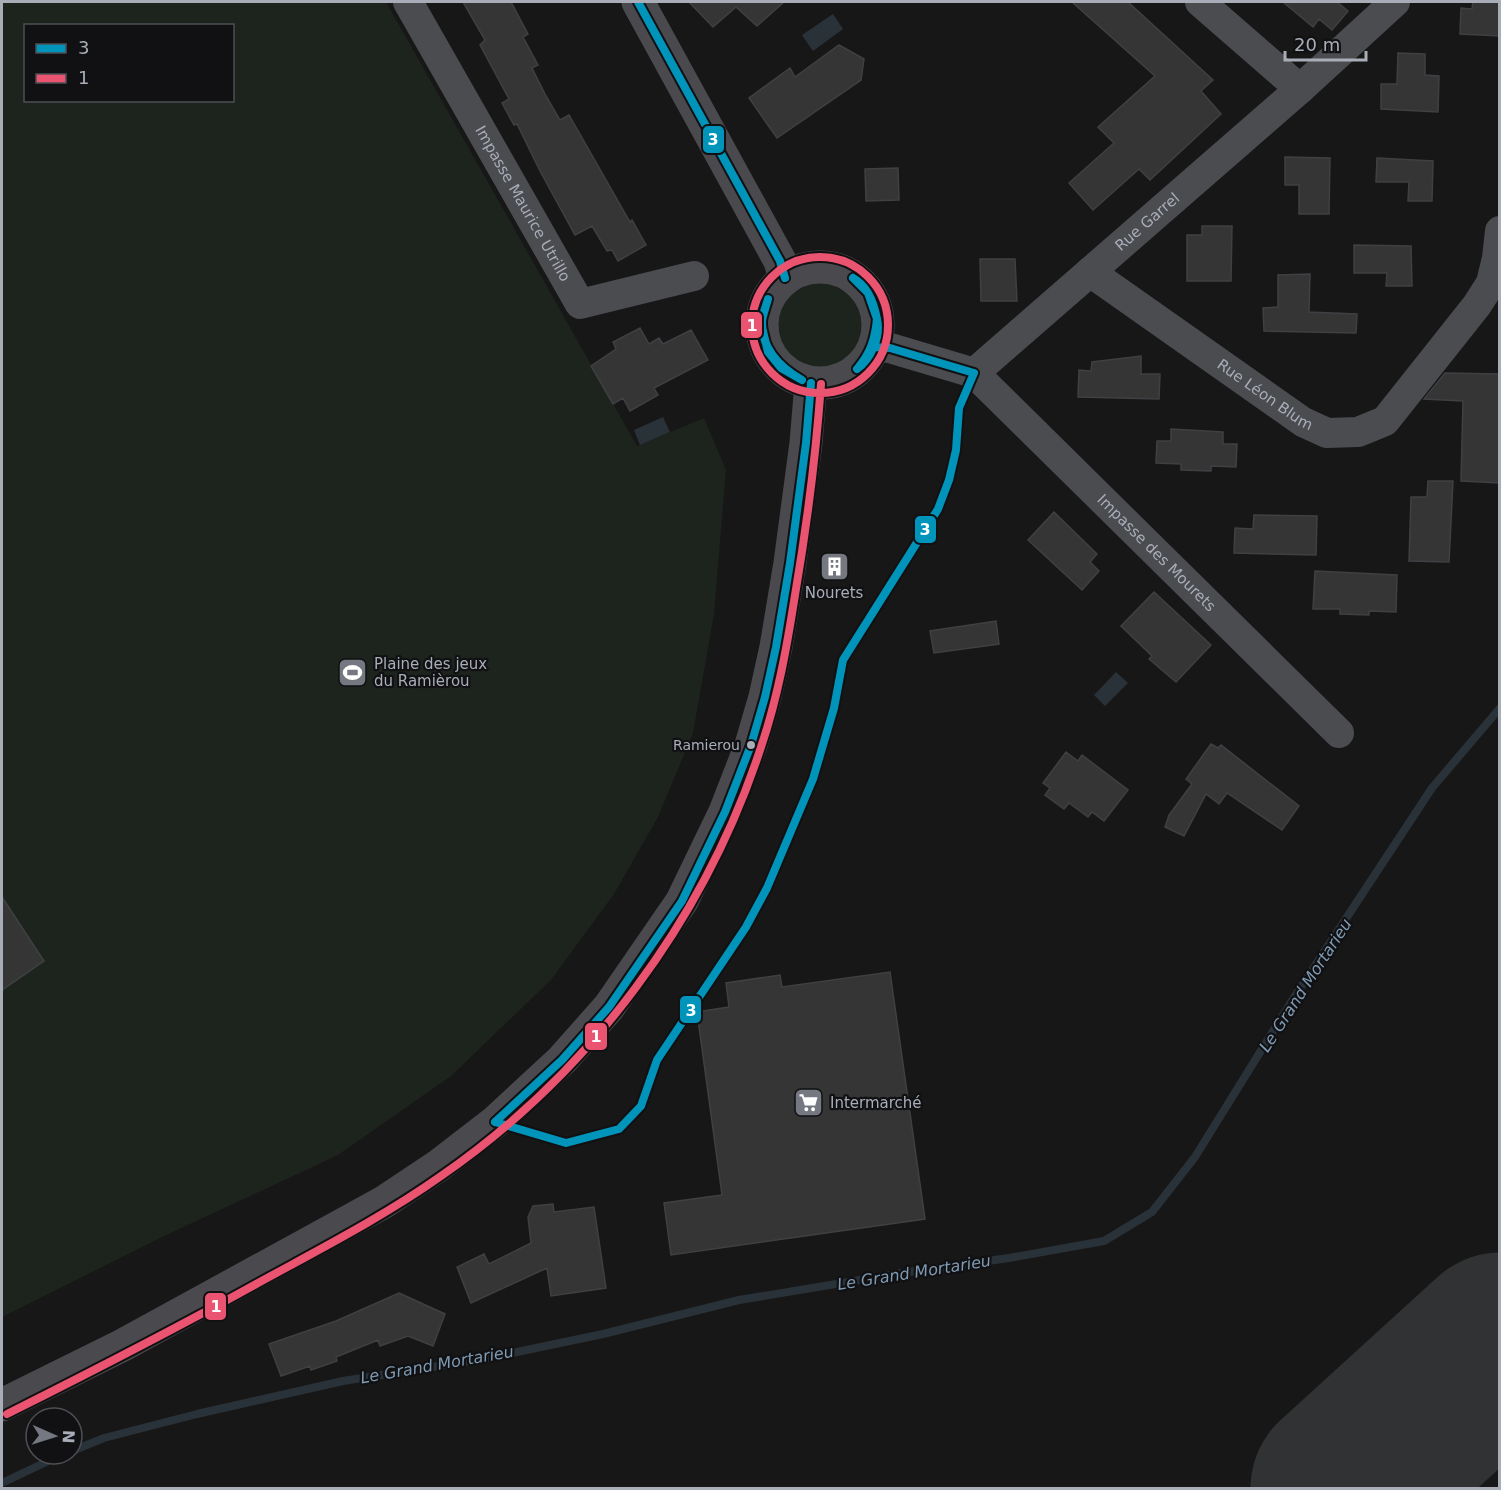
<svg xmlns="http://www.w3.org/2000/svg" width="1501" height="1490" viewBox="0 0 1501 1490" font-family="'DejaVu Sans',sans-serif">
  <rect width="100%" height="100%" fill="#171717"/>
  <path fill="#1d241e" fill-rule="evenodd" d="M2 2H386L637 446 704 418 726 470 714 614 693 733 658 817 614 894 551 980 451 1076 338 1155 162 1237 2 1317ZM26 26H232V100H26Z
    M776 325a44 44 0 1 1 88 0a44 44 0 1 1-88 0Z"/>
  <path fill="#2a3239" d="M833 14 843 29 813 51 802 35Z
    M663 417 670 432 640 445 634 430Z
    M1116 672 1128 683 1105 706 1094 695Z"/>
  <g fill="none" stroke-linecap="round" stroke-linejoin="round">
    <path stroke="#2a3239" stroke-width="8" d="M72 1451 104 1438 197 1414 343 1381 483 1359 603 1334 739 1300 902 1273 1009 1258 1104 1241 1152 1212 1195 1157 1293 999 1432 788 1500 708
      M2 1483 63 1454"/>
    <path stroke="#313233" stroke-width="183" d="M1342 1488 1500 1344"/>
  </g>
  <path fill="#353536" stroke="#3f4043" stroke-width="1.5" d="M463 2H511L528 34 523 37 538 65 532 68 545 94 560 120 569 115 630 222 632 220 646 245 618 261 612 250 607 251 592 226 575 235 540 171 517 124 514 125 502 103 509 99 480 45 485 40Z
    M689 2H784L757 26 736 7 713 27Z
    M1072 2H1128L1213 80 1201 91 1221 114 1150 180 1139 169 1093 210 1069 183 1114 143 1098 127 1155 76Z
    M1283 2H1337L1348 11 1332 30 1319 19 1313 27Z
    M1473 2H1500V36L1460 34 1461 8 1472 9Z
    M839 45 864 59 861 80 777 138 749 98 790 68 795 77Z
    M1398 53 1425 54V75L1439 76 1438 112 1381 109V84H1397Z
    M1285 157 1330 158 1329 214H1299V185H1285Z
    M1377 158 1433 161 1432 201H1408L1409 182H1376Z
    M898 168 899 200 866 201 865 169Z
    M1202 226H1232L1231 281H1187V235H1202Z
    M1354 245 1411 246 1412 286H1386L1387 273H1354Z
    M980 259H1015L1017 301H981Z
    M1310 274 1309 312 1357 314 1356 333 1264 331 1263 308 1278 307V275Z
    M640 328 649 344 659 338 663 344 691 330 708 360 654 388 658 395 630 411 623 398 613 404 591 366 616 349 613 342Z
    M1141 356V374H1160L1159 399 1078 397 1079 370 1091 371 1092 362Z
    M1445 373 1500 374V483L1461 481 1463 401 1424 399Z
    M1171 429 1223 432V444H1237L1236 467 1211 466V471L1181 470V464L1156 463 1157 441H1171Z
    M1428 481H1453L1449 562 1409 561 1411 497H1427Z
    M1054 512 1097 554 1090 562 1099 571 1082 590 1028 540Z
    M1254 515 1317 516 1316 555 1234 553 1235 528 1253 529Z
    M1315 571 1397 575 1396 612 1369 611V615L1340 614V609H1313Z
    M1154 592 1211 645 1176 682 1149 659 1152 656 1121 626Z
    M996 621 999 644 934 653 930 631Z
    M1211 744 1218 748 1221 745 1299 806 1282 830 1227 793 1219 804 1206 794 1184 836 1165 827 1169 815 1192 784 1186 779Z
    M1066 752 1078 761 1082 755 1128 790 1104 821 1092 812 1088 817 1069 803 1064 809 1045 795 1050 788 1043 783Z
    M2 897 44 961 2 990Z
    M890 972 925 1219 671 1255 664 1203 722 1195 697 1012 729 1007 726 983 780 975 782 987Z
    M553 1204 554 1212 594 1207 606 1288 551 1296 547 1268 471 1303 457 1267 484 1254 489 1264 531 1243 528 1217 533 1206Z
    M399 1293 445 1314 433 1346 408 1336 380 1346 378 1340 336 1357 337 1361 311 1370 310 1366 281 1376 269 1344 336 1321Z"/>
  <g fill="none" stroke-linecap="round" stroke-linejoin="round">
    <g stroke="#4b4c50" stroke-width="30">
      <path id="s1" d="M408 2 580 304 694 276"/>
      <path d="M1200 2 1300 89"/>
      <path id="s2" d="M1090 272 1303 422 1327 433 1358 432 1385 421 1477 305 1491 283 1497 258 1500 231"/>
      <path id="s3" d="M874 347 890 348 974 373 1339 733"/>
      <path id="s4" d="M974 373 1300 89 1395 2"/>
    </g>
    <path stroke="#4a4a4e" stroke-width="33" d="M638 2 780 261 785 278
      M762 325a58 58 0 1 1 116 0a58 58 0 1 1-116 0Z
      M2 1405 123 1345 384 1202 438 1166 495 1122 562 1060 609 1007 682 901 725 812 751 745 765 697 776 647 790 563 806 443 811 383"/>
    <defs>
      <path id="bus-1" d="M638 2 780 261 785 278
        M853 278C868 286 874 303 877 319
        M853 278 868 293 877 319
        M768 299C766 306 762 315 762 323 762 350 781 368 802 380
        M768 299 761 323 768 352 781 368 802 380
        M857 369C870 354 875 340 877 319
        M857 369C871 359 881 337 877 319
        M495 1122 566 1143 619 1129 641 1106 657 1060 746 927 767 888 813 779 834 708 843 660 938 509 949 480 956 450 959 408 974 373 890 348 874 347
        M495 1122 562 1060 609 1007 682 901 725 812 751 745 765 697 776 647 790 563 806 443 811 383"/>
      <path id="bus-2" d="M752 325a68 68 0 1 1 136 0a68 68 0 1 1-136 0Z
        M7 1414C91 1372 175 1329 258 1283 320 1249 383 1217 441 1176 590 1073 705 919 761 747 778 697 787 646 795 595 807 525 816 454 821 384"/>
    </defs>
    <use href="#bus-1" stroke="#111113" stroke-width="12"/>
    <use href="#bus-2" stroke="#111113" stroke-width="12"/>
    <use href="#bus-1" stroke="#0094ba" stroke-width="8"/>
    <use href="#bus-2" stroke="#eb5470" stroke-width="8"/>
  </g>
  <defs>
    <symbol id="building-square" viewBox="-11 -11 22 22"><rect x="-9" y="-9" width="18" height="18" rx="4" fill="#757880" stroke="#111113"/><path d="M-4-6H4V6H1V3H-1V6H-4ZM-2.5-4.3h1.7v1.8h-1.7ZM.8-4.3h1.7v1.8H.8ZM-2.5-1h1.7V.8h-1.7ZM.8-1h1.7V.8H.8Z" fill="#fff"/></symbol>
    <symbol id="stadium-square" viewBox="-11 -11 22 22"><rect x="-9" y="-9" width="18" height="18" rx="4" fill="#757880" stroke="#111113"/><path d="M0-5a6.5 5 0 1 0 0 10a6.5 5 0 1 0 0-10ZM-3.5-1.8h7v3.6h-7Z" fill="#fff"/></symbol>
    <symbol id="supermarket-square" viewBox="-11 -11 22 22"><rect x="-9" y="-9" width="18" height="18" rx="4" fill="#757880" stroke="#111113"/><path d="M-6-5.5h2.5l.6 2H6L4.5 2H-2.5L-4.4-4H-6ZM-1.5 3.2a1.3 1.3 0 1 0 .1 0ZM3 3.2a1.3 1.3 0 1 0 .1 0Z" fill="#fff"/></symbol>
  </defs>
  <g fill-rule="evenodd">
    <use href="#building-square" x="818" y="550" width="33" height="33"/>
    <use href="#stadium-square" x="336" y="656" width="33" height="33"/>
    <use href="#supermarket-square" x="792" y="1086" width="33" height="33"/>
  </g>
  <circle fill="#a8adb8" stroke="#111113" stroke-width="2" cx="751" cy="745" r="5"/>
  <g text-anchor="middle" stroke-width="4.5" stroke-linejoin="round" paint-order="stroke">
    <g font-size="14" fill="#a8adb8" stroke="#111113" text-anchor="end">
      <text x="740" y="750">Ramierou</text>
    </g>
    <g font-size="15" fill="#a8adb8" stroke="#111113">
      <text dy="5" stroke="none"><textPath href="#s1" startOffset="232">Impasse Maurice Utrillo</textPath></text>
      <text dy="5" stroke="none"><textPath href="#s4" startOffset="230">Rue Garrel</textPath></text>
      <text dy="5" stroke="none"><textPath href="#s2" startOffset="214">Rue Léon Blum</textPath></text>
      <text dy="5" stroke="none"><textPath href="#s3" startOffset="360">Impasse des Mourets</textPath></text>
    </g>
    <g font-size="15" fill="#a8adb8" stroke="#111113" text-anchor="start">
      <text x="834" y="598" text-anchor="middle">Nourets</text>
      <text x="374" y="669">Plaine des jeux<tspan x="374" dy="17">du Ramièrou</tspan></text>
      <text x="830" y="1108">Intermarché</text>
    </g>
    <g font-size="16" font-style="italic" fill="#7f9bb3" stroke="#111113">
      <text transform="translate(1305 985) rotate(-57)" y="6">Le Grand Mortarieu</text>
      <text transform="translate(914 1272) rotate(-9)" y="6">Le Grand Mortarieu</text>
      <text transform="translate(437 1364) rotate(-10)" y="6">Le Grand Mortarieu</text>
    </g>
  </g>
  <g stroke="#111113" stroke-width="2">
    <rect x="702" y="125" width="23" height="29" rx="6" fill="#0094ba"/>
    <rect x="740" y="311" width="23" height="28" rx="6" fill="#eb5470"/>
    <rect x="914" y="515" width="23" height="29" rx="6" fill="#0094ba"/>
    <rect x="679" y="995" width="23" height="29" rx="6" fill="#0094ba"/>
    <rect x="584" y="1022" width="24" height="29" rx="6" fill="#eb5470"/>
    <rect x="204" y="1292" width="23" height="29" rx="6" fill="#eb5470"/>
  </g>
  <g font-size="16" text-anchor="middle" font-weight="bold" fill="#fff">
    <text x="713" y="145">3</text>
    <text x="752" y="331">1</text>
    <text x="925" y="535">3</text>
    <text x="691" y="1016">3</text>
    <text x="596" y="1042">1</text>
    <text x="216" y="1312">1</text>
  </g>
  <rect width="1501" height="1490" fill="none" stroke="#a8adb8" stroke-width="6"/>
  <rect x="24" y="24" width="210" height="78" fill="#111113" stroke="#4d4f55" stroke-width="1.5"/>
  <rect x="36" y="44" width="30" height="9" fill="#0094ba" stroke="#4d4f55" stroke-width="1.5"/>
  <text x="78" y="54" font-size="18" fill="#a8adb8">3</text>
  <rect x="36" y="74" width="30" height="9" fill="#eb5470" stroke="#4d4f55" stroke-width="1.5"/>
  <text x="78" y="84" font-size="18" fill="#a8adb8">1</text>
  <g transform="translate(54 1436) rotate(93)"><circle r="28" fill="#111113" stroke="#4d4f55" stroke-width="1.5"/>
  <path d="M0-4.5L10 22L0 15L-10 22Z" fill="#757880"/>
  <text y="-9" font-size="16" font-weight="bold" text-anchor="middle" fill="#a8adb8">N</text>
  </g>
  <path d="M1285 51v9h81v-9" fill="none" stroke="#a8adb8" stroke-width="3"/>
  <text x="1294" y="51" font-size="18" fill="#a8adb8" stroke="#111113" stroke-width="4.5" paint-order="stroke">20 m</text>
</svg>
